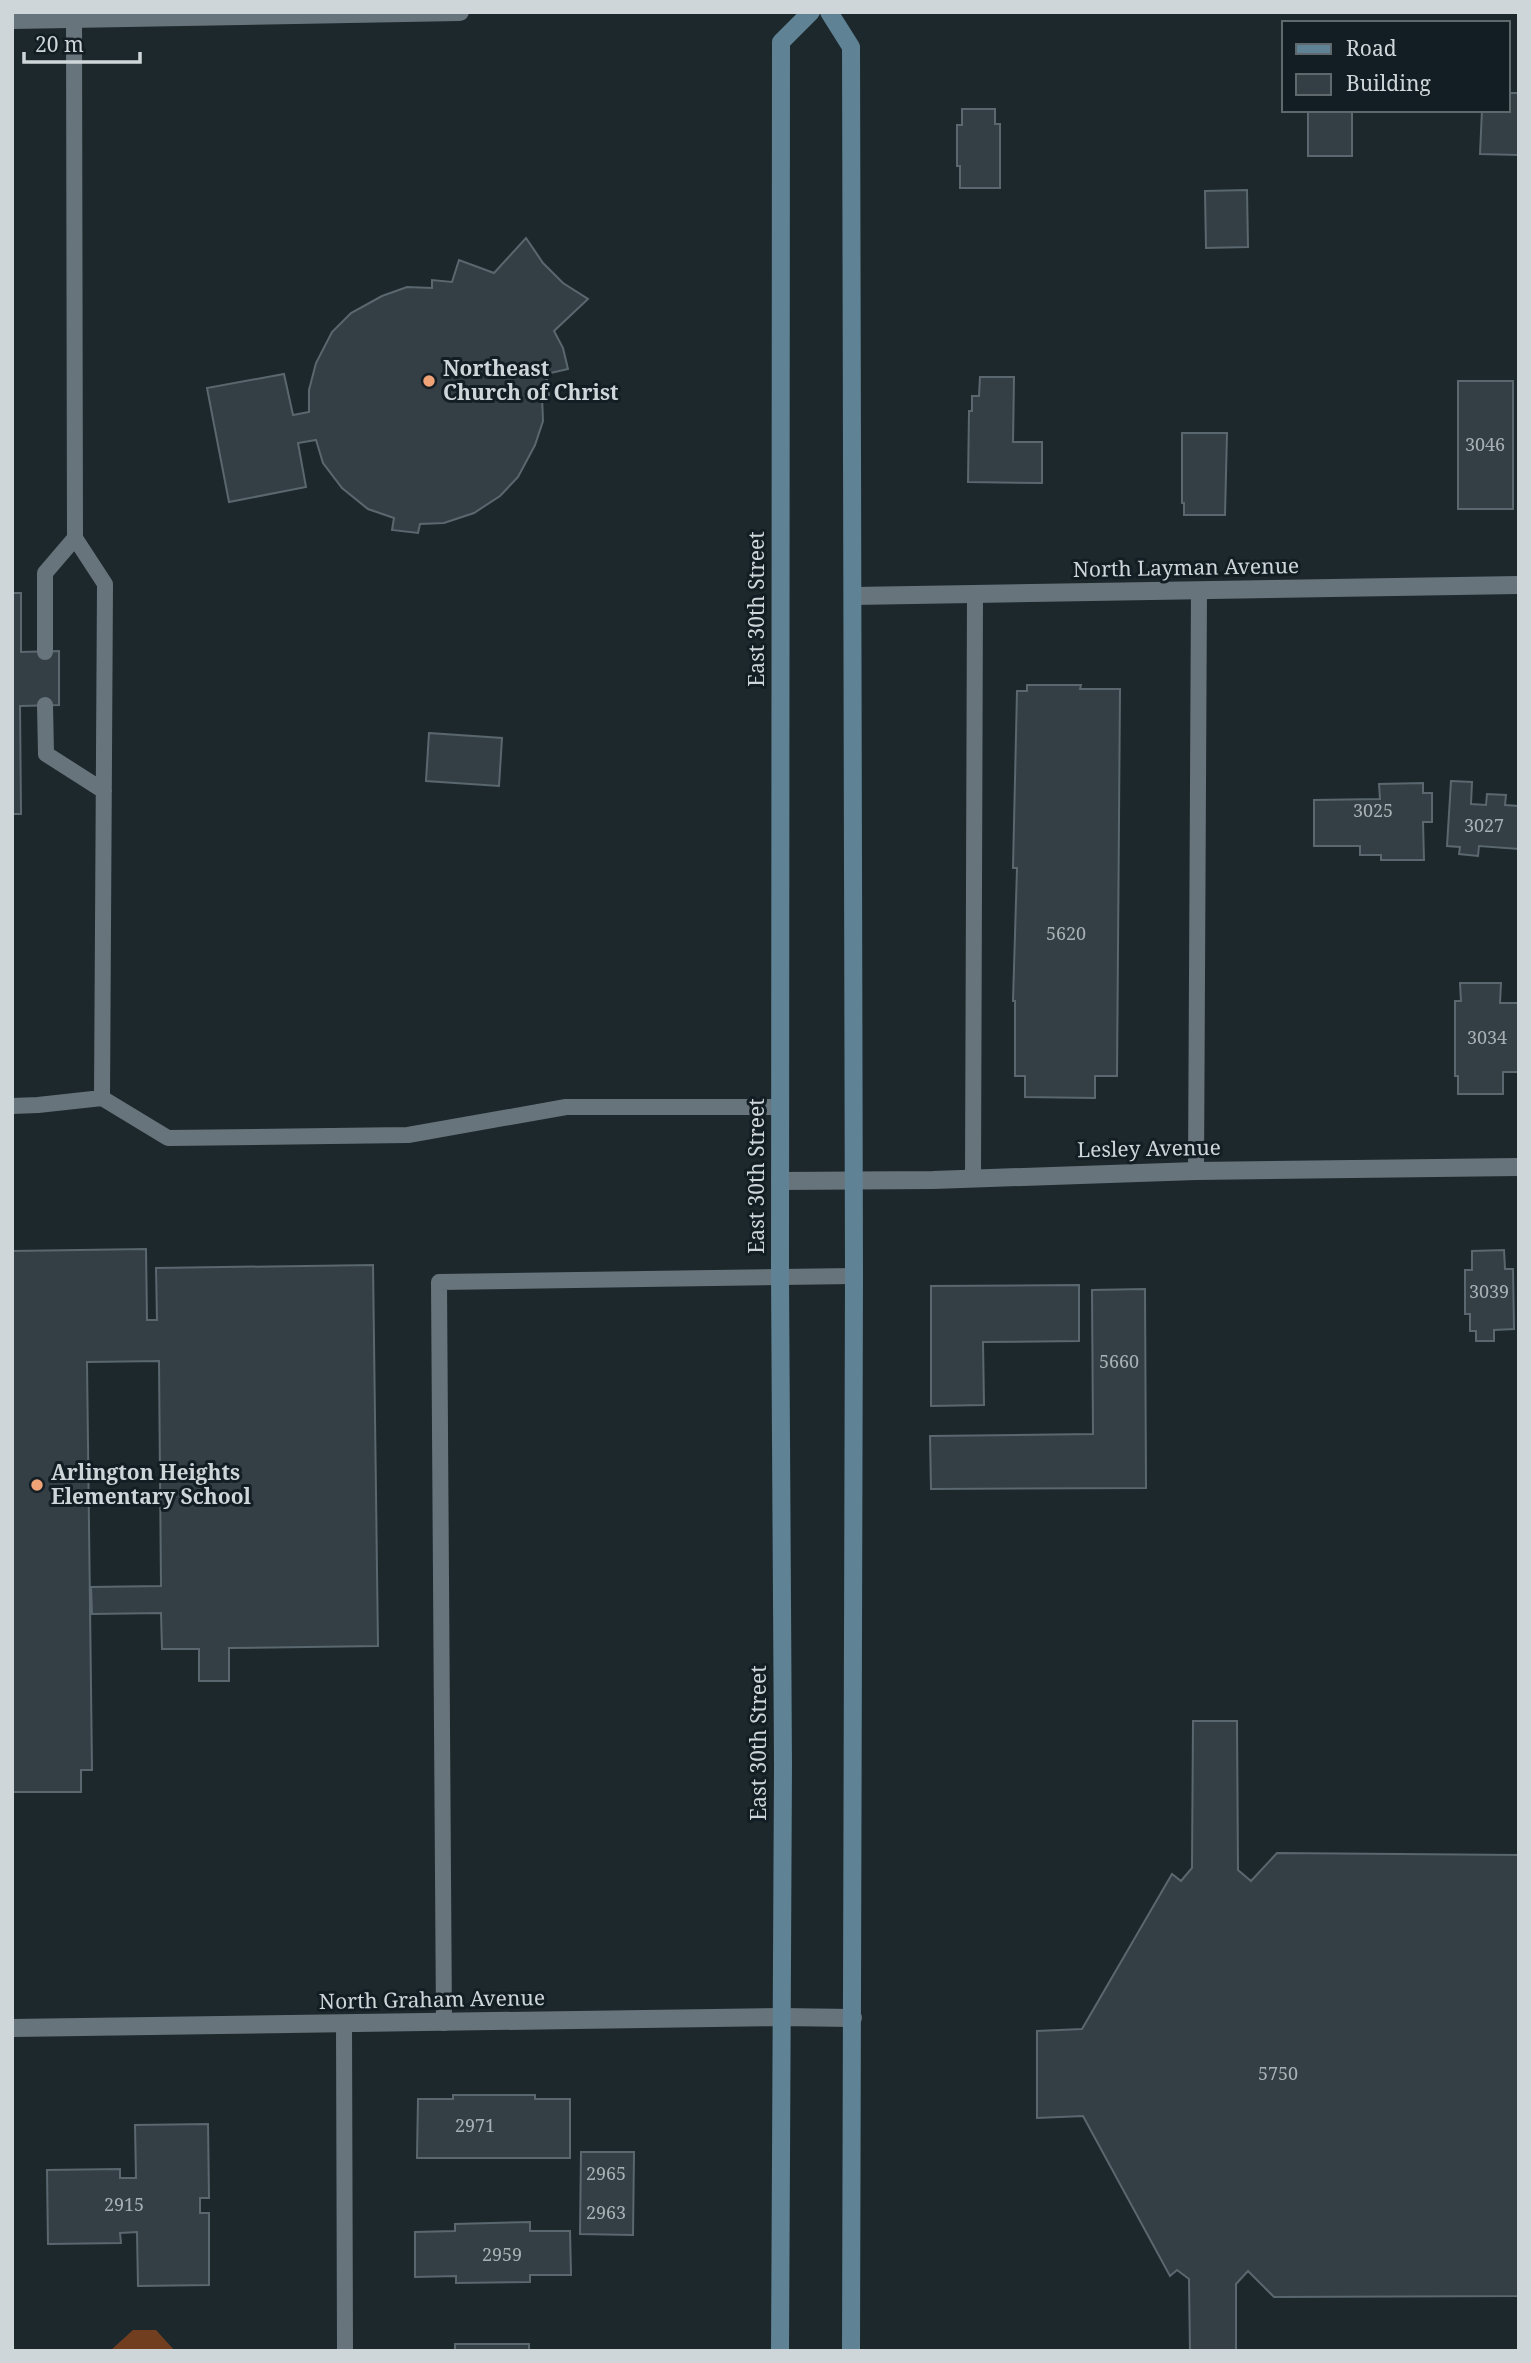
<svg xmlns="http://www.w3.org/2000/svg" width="1531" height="2363" viewBox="0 0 1531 2363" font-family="'Noto Serif',serif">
  <rect width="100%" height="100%" fill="#1d282d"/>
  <path fill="#713f20" d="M133 2330H156L175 2351H110Z"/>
  <path fill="#333f45" stroke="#5a676e" stroke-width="2" d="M1508 93H1519L1518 155 1480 154 1482 110H1508Z
    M962 109H995V124H1000V188H960V166H957V125H962Z
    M1308 110H1352V156H1308Z
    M1247 190 1248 247 1206 248 1205 191Z
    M526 238 543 263 563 283 588 299 554 331 563 348 568 369 546 374 549 395 542 396 543 421 535 445 518 477 500 496 474 513 444 523 420 524 418 533 392 530 394 518 368 509 342 488 323 463 316 440 298 443 306 487 229 502 207 388 284 374 293 415 309 412V390L316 363 332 332 351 313 382 296 407 287 432 288V280L452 282 459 260 494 273Z
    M980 377H1014L1013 442H1042V483L968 482 969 411H972V396H979Z
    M1458 381H1513V509H1458Z
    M1182 433H1227L1225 515H1184V503H1182Z
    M12 593H21V652L59 651V705L20 706 21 814H12Z
    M1027 685H1081L1080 689H1120L1117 1076H1095V1098L1025 1097V1076H1015V1001H1013L1017 868H1013L1017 691H1027Z
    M429 733 502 738 499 786 426 781Z
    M1451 781 1472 782 1471 804 1486 805 1487 794 1506 795 1505 805 1519 806V849L1479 846 1478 856 1459 854 1460 847 1447 846Z
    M1423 783V793H1432V822H1423L1424 860H1381V855H1360V846H1314V800L1380 799 1379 784Z
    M1460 983H1501L1500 1003H1519V1072H1503V1094H1458V1076H1455V1001H1461Z
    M146 1249 147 1320H157L156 1268 373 1265 378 1646 229 1648V1681H199V1649H162L161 1613 92 1614 91 1587 161 1586 159 1361 87 1362 92 1770H81V1792H12V1251Z
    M1504 1250 1505 1269H1513L1514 1329 1494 1330V1341H1476V1331H1470V1314H1465V1270H1472V1251Z
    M1079 1285V1341L983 1342 984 1405 931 1406V1286Z
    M1145 1289 1146 1488 931 1489 930 1436 1093 1434 1092 1290Z
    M1193 1721H1237L1238 1870 1251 1881 1277 1853 1519 1855V2296L1274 2297 1248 2271 1236 2284V2351H1190L1189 2279 1177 2270 1170 2276 1083 2116 1037 2118V2031L1082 2029 1172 1874 1181 1881 1192 1868Z
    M453 2095H535V2099H570V2158H417L418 2099H453Z
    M208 2124 209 2198H200V2213H209V2285L138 2286 137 2232 120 2233 121 2243 48 2244 47 2170 120 2169V2178H136L135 2125Z
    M581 2152H634L633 2235 580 2234Z
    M530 2222V2231H570L571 2275H530V2282L456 2283V2276L415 2277V2232L455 2231V2224Z
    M455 2344H529V2351H455Z"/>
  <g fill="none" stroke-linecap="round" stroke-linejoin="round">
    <path stroke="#68747b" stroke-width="16" d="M45 652V573L75 538
      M45 705 46 754 104 791
      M102 1098 168 1138 408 1135 566 1107H780
      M12 1106 38 1105 102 1098 105 584 75 538 74 20
      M1196 1171 1199 590
      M973 1179 975 594
      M444 2023 439 1282 854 1276
      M344 2024 345 2351"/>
    <path stroke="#68747b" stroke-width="18" d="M853 596 1519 585
      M780 1181 933 1180 1196 1171 1519 1167
      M12 2028 780 2017 853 2018"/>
    <path stroke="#68747b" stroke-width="18" d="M12 20 460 12"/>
    <path stroke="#5f8294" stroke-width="18" d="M829 12 851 47 854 1276 851 2351
      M780 2351 783 1765 780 1277 781 42 811 12"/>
  </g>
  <g fill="#efa377" stroke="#131e24" stroke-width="2.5">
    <circle cx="429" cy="381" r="7"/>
    <circle cx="37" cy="1485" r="7"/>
  </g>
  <g text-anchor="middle" stroke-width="6" stroke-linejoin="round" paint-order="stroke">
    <g font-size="18" fill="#a8b0b5">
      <text x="1485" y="451">3046</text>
      <text x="1373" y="817">3025</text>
      <text x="1484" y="832">3027</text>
      <text x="1066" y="940">5620</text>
      <text x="1487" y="1044">3034</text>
      <text x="1489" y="1298">3039</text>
      <text x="1119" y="1368">5660</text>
      <text x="1278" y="2080">5750</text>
      <text x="475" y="2132">2971</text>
      <text x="606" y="2180">2965</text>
      <text x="124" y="2211">2915</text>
      <text x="606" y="2219">2963</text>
      <text x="502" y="2261">2959</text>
    </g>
    <g font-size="21" font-weight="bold" fill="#cfd6da" stroke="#131e24" text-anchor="start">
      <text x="443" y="376">Northeast<tspan x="443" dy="24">Church of Christ</tspan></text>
      <text x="51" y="1480">Arlington Heights<tspan x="51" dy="24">Elementary School</tspan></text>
    </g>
    <g font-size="21" fill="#cfd6da" stroke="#131e24">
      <text transform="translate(1186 568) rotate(-1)" y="7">North Layman Avenue</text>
      <text transform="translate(757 609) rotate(-90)" y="7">East 30th Street</text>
      <text transform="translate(1149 1149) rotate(-1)" y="7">Lesley Avenue</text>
      <text transform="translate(757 1176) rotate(-90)" y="7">East 30th Street</text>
      <text transform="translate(759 1743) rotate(-90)" y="7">East 30th Street</text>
      <text transform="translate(432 2000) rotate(-1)" y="7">North Graham Avenue</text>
    </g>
  </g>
  <rect width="1531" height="2363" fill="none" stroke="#cfd6da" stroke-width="28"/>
  <rect x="1282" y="21" width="228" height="91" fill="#131e24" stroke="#5e686d" stroke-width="2"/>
  <rect x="1296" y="44" width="35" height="10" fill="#5f8294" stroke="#5e686d" stroke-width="2"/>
  <text x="1346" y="56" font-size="21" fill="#cfd6da">Road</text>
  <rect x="1296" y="74" width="35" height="21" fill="#333f45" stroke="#5e686d" stroke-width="2"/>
  <text x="1346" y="91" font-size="21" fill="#cfd6da">Building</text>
  <path d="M24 52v10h116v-10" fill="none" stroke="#cfd6da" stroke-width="3.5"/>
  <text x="35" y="52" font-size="21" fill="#cfd6da" stroke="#131e24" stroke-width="5" paint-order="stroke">20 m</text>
</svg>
